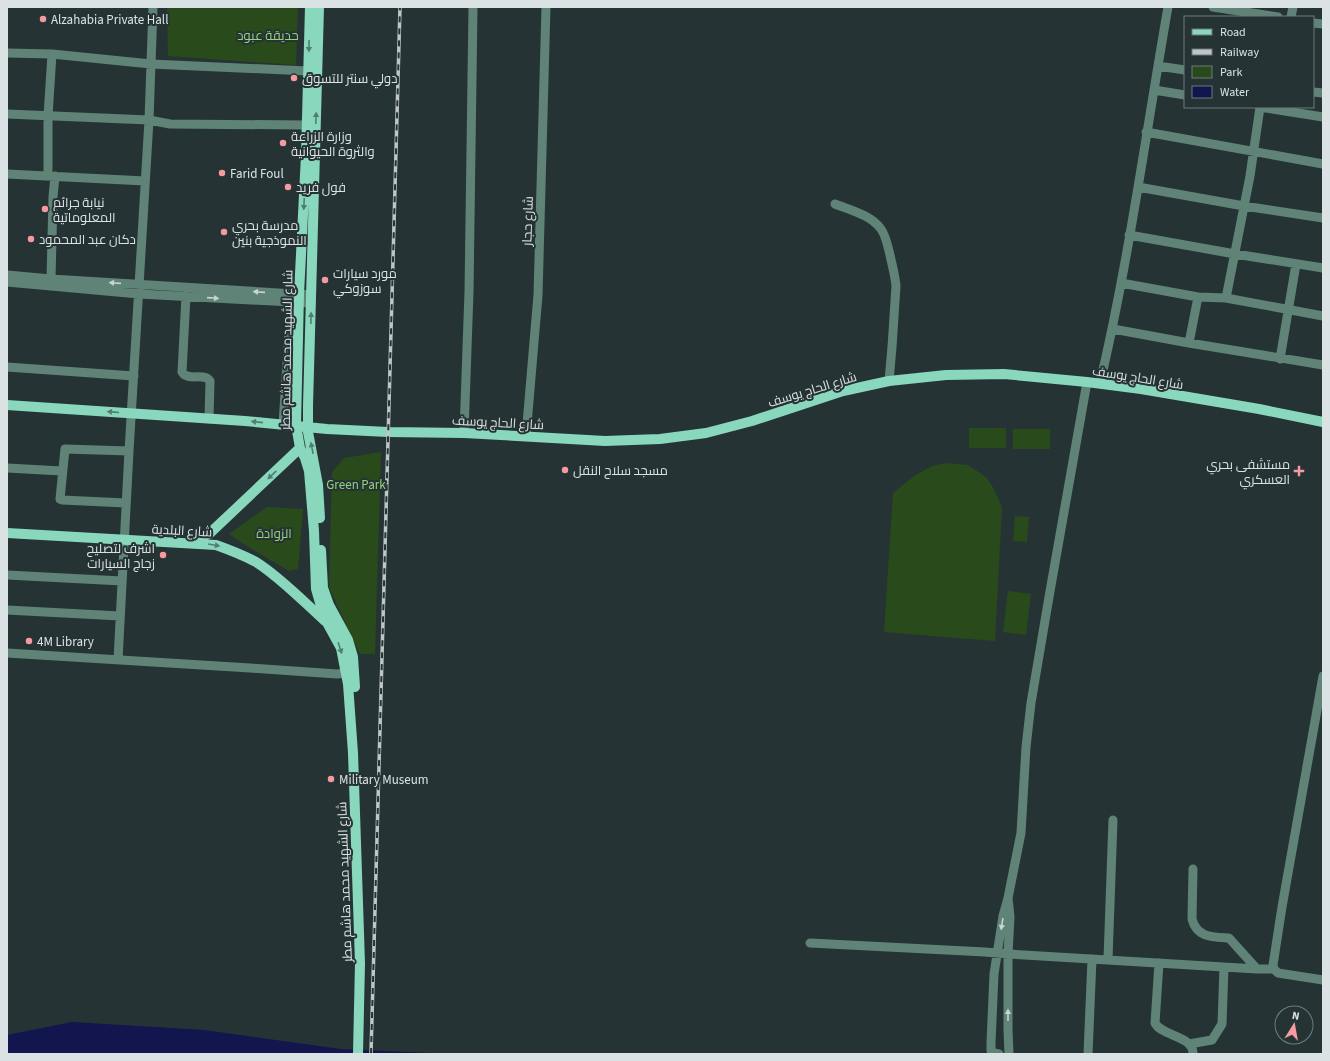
<svg xmlns="http://www.w3.org/2000/svg" width="1330" height="1061" viewBox="0 0 1330 1061" font-family="'Source Sans 3',Cairo,sans-serif">
  <rect width="100%" height="100%" fill="#263335"/>
  <path fill="#294b1b" d="M167 7H298L296 65 168 56Z
    M969 428H1006V448H969Z
    M1013 429H1050V449H1013Z
    M381 452 375 654H360L352 638 329 587 332 472 344 458Z
    M945 463 968 465 986 477 994 489 1002 507 995 641 884 632 893 493 914 476 932 466Z
    M267 507 303 509 298 569 289 571 242 543 229 534Z
    M1015 516 1029 517 1027 542 1013 541Z
    M1008 591 1031 594 1026 635 1003 632Z"/>
  <path fill="#13154e" d="M72 1022 204 1030 341 1049 431 1053 547 1054H7V1035Z"/>
  <g fill="none" stroke-linecap="round" stroke-linejoin="round">
    <path stroke="#5f8477" stroke-width="9" d="M1213 7 1278 17
      M1291 17 1293 7
      M1313 23 1323 24
      M7 53 52 54 151 64 308 71
      M1158 66 1185 70
      M1154 90 1185 95
      M1313 92 1323 93
      M1260 107 1323 117
      M7 114 149 120 170 124 306 125
      M1146 132 1323 164
      M7 174 145 181
      M48 175V116L52 54
      M1138 187 1244 206 1323 218
      M835 204C850 210 871 215 881 229 886 236 888 247 890 255 892 265 895 275 896 286L892 347 889 381
      M1129 235 1235 254 1323 268
      M7 275 51 279 311 295
      M51 279 53 197 55 176
      M7 282 139 294 311 303
      M1121 283 1198 297 1226 298 1323 316
      M186 296 182 372C188 382 204 372 210 381L209 419
      M1226 298 1250 176 1260 107
      M1113 329 1189 343 1323 365
      M1189 343 1198 297
      M1280 359 1296 264
      M7 367 134 376
      M1100 383C1129 260 1146 132 1168 7
      M283 424 291 303
      M464 433 469 292 473 7
      M526 436 538 295 546 7
      M7 468 62 471
      M126 503 62 500 60 499 65 449 129 451
      M7 575 122 581
      M7 610 120 616
      M7 653 250 668 337 674 347 673
      M118 660 129 451 149 120 153 7
      M1323 676 1282 907 1273 965 1274 969 1278 973 1323 980
      M1193 869 1192 919C1197 938 1213 937 1229 938L1257 969
      M1008 898 1021 833 1026 747 1031 703 1049 597 1087 382
      M810 943 985 952 1008 954 1257 969H1274
      M1108 959 1113 820
      M1159 963 1155 1023C1161 1036 1194 1036 1193 1054
      M1189 1044 1212 1040 1222 1024 1224 967
      M999 1054 994 1053 991 1051V1043L994 974 1003 916 1008 898 1010 917 1008 954V1030L1009 1054
      M1088 1054 1092 959"/>
    <path stroke="#89d8be" stroke-width="10" d="M310 7 306 155 299 294 296 425 300 448 305 458 309 471 314 531 316 589 324 617 341 648 348 684 353 753 360 963 358 1054
      M319 7 308 406V432L318 485 320 518
      M7 405 245 421 327 429 388 432 464 433 605 441 660 439 706 433 752 421 843 391 889 381 946 375 1004 374 1087 382 1141 389 1259 409 1323 422
      M7 533 216 545C230 550 243 555 256 562 280 577 304 602 325 621
      M191 538 197 539 209 534 300 448
      M321 550 323 588 329 605 348 640 353 657 355 687"/>
    <defs>
      <path id="rail" d="M371 1054 400 7"/>
    </defs>
    <use href="#rail" stroke="#bec6c8" stroke-width="3.5"/>
    <use href="#rail" stroke="#263335" stroke-width="2" stroke-dasharray="6" stroke-linecap="butt"/>
  </g>
  <defs><path id="oneway-solid" d="M-6-.8H1V-3.2L6.5 0L1 3.2V.8H-6Z"/></defs>
  <g fill="#537d73">
    <use href="#oneway-solid" transform="translate(309 46) rotate(91)"/>
    <use href="#oneway-solid" transform="translate(316 118) rotate(-88)"/>
    <use href="#oneway-solid" transform="translate(304 204) rotate(93)"/>
    <use href="#oneway-solid" transform="translate(311 318) rotate(-89)"/>
    <use href="#oneway-solid" transform="translate(113 412) rotate(-175)"/>
    <use href="#oneway-solid" transform="translate(257 422) rotate(-174)"/>
    <use href="#oneway-solid" transform="translate(312 448) rotate(-101)"/>
    <use href="#oneway-solid" transform="translate(272 475) rotate(137)"/>
    <use href="#oneway-solid" transform="translate(214 545) rotate(10)"/>
    <use href="#oneway-solid" transform="translate(340 648) rotate(72)"/>
  </g>
  <g fill="#c8d4d3">
    <use href="#oneway-solid" transform="translate(115 283) rotate(-176)"/>
    <use href="#oneway-solid" transform="translate(259 292) rotate(-176)"/>
    <use href="#oneway-solid" transform="translate(213 298) rotate(4)"/>
    <use href="#oneway-solid" transform="translate(1002 924) rotate(99)"/>
    <use href="#oneway-solid" transform="translate(1008 1015) rotate(-90)"/>
  </g>
  <g fill="#f49aa0" stroke="#263335" stroke-width="1.5">
    <circle cx="43" cy="19" r="4"/>
    <circle cx="294" cy="78" r="4"/>
    <circle cx="283" cy="143" r="4"/>
    <circle cx="222" cy="173" r="4"/>
    <circle cx="288" cy="187" r="4"/>
    <circle cx="45" cy="209" r="4"/>
    <circle cx="224" cy="232" r="4"/>
    <circle cx="31" cy="239" r="4"/>
    <circle cx="325" cy="280" r="4"/>
    <circle cx="565" cy="470" r="4"/>
    <path d="M1297 465h4v4h4v4h-4v4h-4v-4h-4v-4h4z"/>
    <circle cx="163" cy="555" r="4"/>
    <circle cx="29" cy="641" r="4"/>
    <circle cx="331" cy="779" r="4"/>
  </g>
  <g text-anchor="middle" stroke-width="4" stroke-linejoin="round" paint-order="stroke">
    <g font-size="13" fill="#dae2e3" stroke="#263335" text-anchor="start">
      <text x="51" y="24">Alzahabia Private Hall</text>
      <text x="302" y="83">دولي سنتر للتسوق</text>
      <text x="291" y="141">وزارة الزراعة<tspan x="291" dy="15">والثروة الحيوانية</tspan></text>
      <text x="230" y="178">Farid Foul</text>
      <text x="296" y="192">فول فريد</text>
      <text x="53" y="207">نيابة جرائم<tspan x="53" dy="15">المعلوماتية</tspan></text>
      <text x="232" y="230">مدرسة بحري<tspan x="232" dy="15">النموذجية بنين</tspan></text>
      <text x="39" y="244">دكان عبد المحمود</text>
      <text x="333" y="278">مورد سيارات<tspan x="333" dy="15">سوزوكي</tspan></text>
      <text x="1290" y="469" text-anchor="end">مستشفى بحري<tspan x="1290" dy="15">العسكري</tspan></text>
      <text x="573" y="475">مسجد سلاح النقل</text>
      <text x="155" y="553" text-anchor="end">اشرف لتصليح<tspan x="155" dy="15">زجاج السيارات</tspan></text>
      <text x="37" y="646">4M Library</text>
      <text x="339" y="784">Military Museum</text>
    </g>
    <g font-size="13" fill="#94d27c" stroke="#263335">
      <text x="268" y="40">حديقة عبود</text>
      <text x="356" y="489">Green Park</text>
      <text x="274" y="538">الزوادة</text>
    </g>
    <g font-size="13" fill="#dae2e3" stroke="#263335">
      <text transform="translate(527 221) rotate(-88)" y="5">شارع حجار</text>
      <text transform="translate(286 350) rotate(-89)" y="5">شارع الشهيد محمد هاشم مطر</text>
      <text transform="translate(1138 377) rotate(9)" y="5">شارع الحاج يوسف</text>
      <text transform="translate(812 389) rotate(-17)" y="5">شارع الحاج يوسف</text>
      <text transform="translate(498 422) rotate(3)" y="5">شارع الحاج يوسف</text>
      <text transform="translate(182 530) rotate(3)" y="5">شارع البلدية</text>
      <text transform="translate(344 882) rotate(-92)" y="5">شارع الشهيد محمد هاشم مطر</text>
    </g>
  </g>
  <rect width="1330" height="1061" fill="none" stroke="#dae2e3" stroke-width="16"/>
  <rect x="1184" y="16" width="130" height="92" fill="#263335" stroke="#6e797b"/>
  <rect x="1192" y="29" width="20" height="6" fill="#89d8be" stroke="#6e797b"/>
  <text x="1220" y="36" font-size="12" fill="#dae2e3">Road</text>
  <rect x="1192" y="49" width="20" height="6" fill="#bec6c8" stroke="#6e797b"/>
  <text x="1220" y="56" font-size="12" fill="#dae2e3">Railway</text>
  <rect x="1192" y="66" width="20" height="12" fill="#294b1b" stroke="#6e797b"/>
  <text x="1220" y="76" font-size="12" fill="#dae2e3">Park</text>
  <rect x="1192" y="86" width="20" height="12" fill="#13154e" stroke="#6e797b"/>
  <text x="1220" y="96" font-size="12" fill="#dae2e3">Water</text>
  <g transform="translate(1294 1025) rotate(11)"><circle r="19" fill="#263335" stroke="#6e797b"/>
  <path d="M0-3L7 15L0 10L-7 15Z" fill="#f49aa0"/>
  <text y="-6" font-size="11" font-weight="bold" text-anchor="middle" fill="#dae2e3">N</text>
  </g>
</svg>
